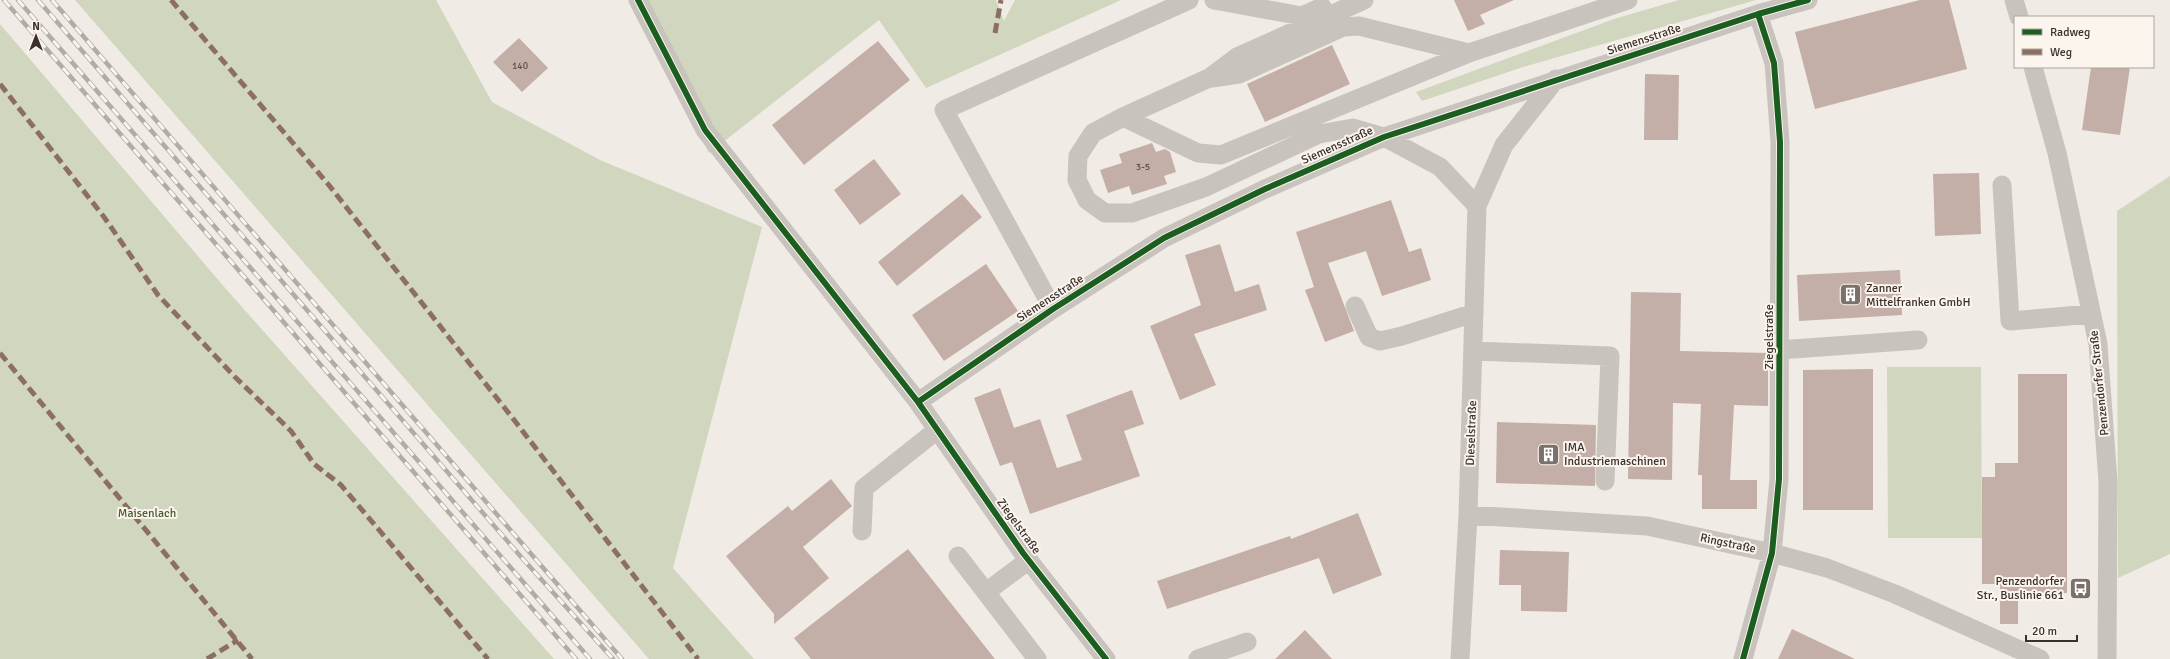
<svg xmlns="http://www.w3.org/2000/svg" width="2170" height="659" viewBox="0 0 2170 659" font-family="Signika,sans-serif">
  <rect width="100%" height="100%" fill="#f0ebe5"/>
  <path fill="#d1d6bf" d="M75 0H436L492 102 600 160 762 227 673 568 754 659H649Z
    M631 0H996L1004 21 1015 0H1121L926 88 879 20 709 153Z
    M1679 0H1756L1523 67 1422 101 1416 92 1614 19Z
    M0 24 226 289 554 659H0Z
    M2170 176V554L2118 578 2117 211Z
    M1887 367H1981L1982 538H1888Z"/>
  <path fill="#c3afa7" d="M1454 0H1514L1480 15 1485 24 1468 31Z
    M1920 0H1949L1967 69 1815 109 1795 32Z
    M519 38 548 68 522 92 493 62Z
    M878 41 910 80 804 165 772 125Z
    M1332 45 1350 84 1265 122 1247 84Z
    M2091 67H2130L2120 135 2082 130Z
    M1645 74 1679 75 1678 140H1644Z
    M1152 143 1156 152 1165 149 1170 152 1176 172 1164 176 1167 184 1132 195 1129 186 1108 193 1100 170 1122 163 1119 154Z
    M874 159 901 194 860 225 834 190Z
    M1979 173 1981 234 1935 236 1933 174Z
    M962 194 982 217 897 286 878 262Z
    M1391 200 1409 252 1421 248 1431 280 1382 296 1366 251 1328 263 1354 331 1325 342 1305 290 1314 287 1296 232Z
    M1220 244 1235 292 1259 284 1267 310 1194 334 1216 385 1180 400 1150 326 1201 305 1185 255Z
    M986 264 1018 311 944 361 912 315Z
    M1900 270 1902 315 1799 321 1797 275Z
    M1631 292 1681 293 1680 351 1768 353V406L1734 405 1730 480H1757V509H1702V475H1698L1701 404 1673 403 1672 480 1628 479Z
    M1873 369V510H1803V370Z
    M2018 374H2067V593H2018V624H2000V584H1982V477H1995V463H2018Z
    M1000 388 1014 428 1040 419 1057 468 1082 460 1066 415 1132 390 1144 424 1124 431 1140 476 1030 514 1012 462 1000 466 974 398Z
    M1497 422 1596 425 1595 486 1496 483Z
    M831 479 852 506 803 547 829 578 774 624V614L726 556 788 506 792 511Z
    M1358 513 1382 575 1333 594 1319 558 1167 609 1157 581 1290 536 1291 539Z
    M908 549 995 659H811L794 638Z
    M1500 550 1569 552 1567 612 1521 611V585H1499Z
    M1792 629 1855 659H1778Z
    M1305 630 1332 659H1275Z"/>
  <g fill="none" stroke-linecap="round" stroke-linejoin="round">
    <path stroke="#c9c3be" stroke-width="19" d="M638 0 705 130 918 402 1023 553 1106 659
      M1214 0 1302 16 1322 7
      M1364 0 1237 57 1209 78 1123 117 1093 133 1078 156 1077 180 1087 200 1105 213H1132L1206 187 1319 134 1353 128 1384 137 1440 167 1477 206 1468 515 1460 659
      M2014 0 2019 17
      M2033 67 2057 153 2098 344 2108 482 2107 659
      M1212 78 1239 74 1343 27 1359 26 1469 53 1628 0
      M1123 117 1198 153 1221 155 1469 53
      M2002 185 2010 321 2091 314
      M1477 206 1504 145 1556 79
      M1355 306 1369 337 1380 341 1402 336 1474 313
      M1053 309 944 110 1189 0
      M1779 350 1918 340
      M1473 351 1610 356 1605 481
      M918 402 1053 309 1164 238 1265 189 1384 137 1758 14 1808 0
      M1468 515 1647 526 1772 553 1827 568 1895 594 2040 659
      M862 531 864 488 937 430
      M958 556 1037 659
      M986 592 1029 560
      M1198 659 1247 642
      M1743 659 1772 553 1779 479 1780 142 1774 63 1758 14"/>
    <defs>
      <path id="rail" d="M4 0 576 659
        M18 0 590 659
        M38 0 522 558 613 659
        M52 0 622 659"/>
    </defs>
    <use href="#rail" stroke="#b1aca8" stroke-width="4.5"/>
    <use href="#rail" stroke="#fbf5ee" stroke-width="3" stroke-dasharray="9" stroke-linecap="butt"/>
    <path stroke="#8d6e63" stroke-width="5" stroke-dasharray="10 5" stroke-linecap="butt" d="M171 0 328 184 511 416 698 659
      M995 33 1001 0
      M0 84 104 217 158 295 235 377 291 431 314 464 341 485 488 659
      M0 353 252 659
      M207 659 238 640"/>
    <defs>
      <path id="cycleway" d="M638 0 705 130 918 402 1023 553 1106 659
        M918 402 1053 309 1164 238 1265 189 1384 137 1758 14 1808 0
        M1743 659 1772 553 1779 479 1780 142 1774 63 1758 14"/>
    </defs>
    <use href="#cycleway" stroke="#fbf5ee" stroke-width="8"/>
    <use href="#cycleway" stroke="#1b5e20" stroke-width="6"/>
  </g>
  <defs>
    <symbol id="building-square" viewBox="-11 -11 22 22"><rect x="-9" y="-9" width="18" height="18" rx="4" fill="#7a716c" stroke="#fbf5ee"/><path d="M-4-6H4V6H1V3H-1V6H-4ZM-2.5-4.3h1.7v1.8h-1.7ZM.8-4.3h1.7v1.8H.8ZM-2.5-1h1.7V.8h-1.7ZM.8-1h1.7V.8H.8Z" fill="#fff"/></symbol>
    <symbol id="bus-square" viewBox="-11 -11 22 22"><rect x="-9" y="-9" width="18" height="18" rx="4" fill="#7a716c" stroke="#fbf5ee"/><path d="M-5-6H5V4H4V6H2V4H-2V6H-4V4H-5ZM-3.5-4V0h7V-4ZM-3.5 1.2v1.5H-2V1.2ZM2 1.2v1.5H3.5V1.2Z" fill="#fff"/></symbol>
  </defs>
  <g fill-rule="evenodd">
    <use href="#building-square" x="1838" y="282" width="25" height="25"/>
    <use href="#building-square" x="1536" y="442" width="25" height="25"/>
    <use href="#bus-square" x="2068" y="576" width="25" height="25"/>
  </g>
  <g text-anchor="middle" stroke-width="4" stroke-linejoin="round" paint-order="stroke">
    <g font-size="10" fill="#5d504a">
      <text x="520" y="69">140</text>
      <text x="1143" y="170">3-5</text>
    </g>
    <g font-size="12" fill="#3b302b" stroke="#fbf5ee">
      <text transform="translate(1644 39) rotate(-18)" y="4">Siemensstraße</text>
      <text transform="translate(1337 145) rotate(-24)" y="4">Siemensstraße</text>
      <text transform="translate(1050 298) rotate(-33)" y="4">Siemensstraße</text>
      <text transform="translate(1769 337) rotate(-90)" y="4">Ziegelstraße</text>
      <text transform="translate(2099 383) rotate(-96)" y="4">Penzendorfer Straße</text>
      <text transform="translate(1471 433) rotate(-88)" y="4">Dieselstraße</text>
      <text transform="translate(1019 526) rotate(54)" y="4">Ziegelstraße</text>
      <text transform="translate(1728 543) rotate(12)" y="4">Ringstraße</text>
    </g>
    <g font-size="12" fill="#3b302b" stroke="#fbf5ee" text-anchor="start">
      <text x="1866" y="292">Zanner<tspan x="1866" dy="14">Mittelfranken GmbH</tspan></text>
      <text x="1564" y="451">IMA<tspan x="1564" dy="14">Industriemaschinen</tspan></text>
      <text x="2064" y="585" text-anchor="end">Penzendorfer<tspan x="2064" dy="14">Str., Buslinie 661</tspan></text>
    </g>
    <g font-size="12" fill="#4a5a2e" stroke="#fbf5ee">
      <text x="147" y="517">Maisenlach</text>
    </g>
  </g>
  <rect x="2014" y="16" width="140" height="52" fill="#fbf5ee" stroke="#aea6a0"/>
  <rect x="2022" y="29" width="20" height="6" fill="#1b5e20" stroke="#aea6a0"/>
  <text x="2050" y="36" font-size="12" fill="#3b302b">Radweg</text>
  <rect x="2022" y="49" width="20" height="6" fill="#8d6e63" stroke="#aea6a0"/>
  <text x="2050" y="56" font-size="12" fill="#3b302b">Weg</text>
  <g transform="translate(36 36)" stroke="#fbf5ee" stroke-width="3" paint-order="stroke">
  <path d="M0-3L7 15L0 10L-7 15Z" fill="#3b302b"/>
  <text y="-6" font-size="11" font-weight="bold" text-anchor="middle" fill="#3b302b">N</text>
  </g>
  <path d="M2026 635v6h51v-6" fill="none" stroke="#3b302b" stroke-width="2"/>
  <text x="2032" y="635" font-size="12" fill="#3b302b" stroke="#fbf5ee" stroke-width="3" paint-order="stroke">20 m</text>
</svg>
